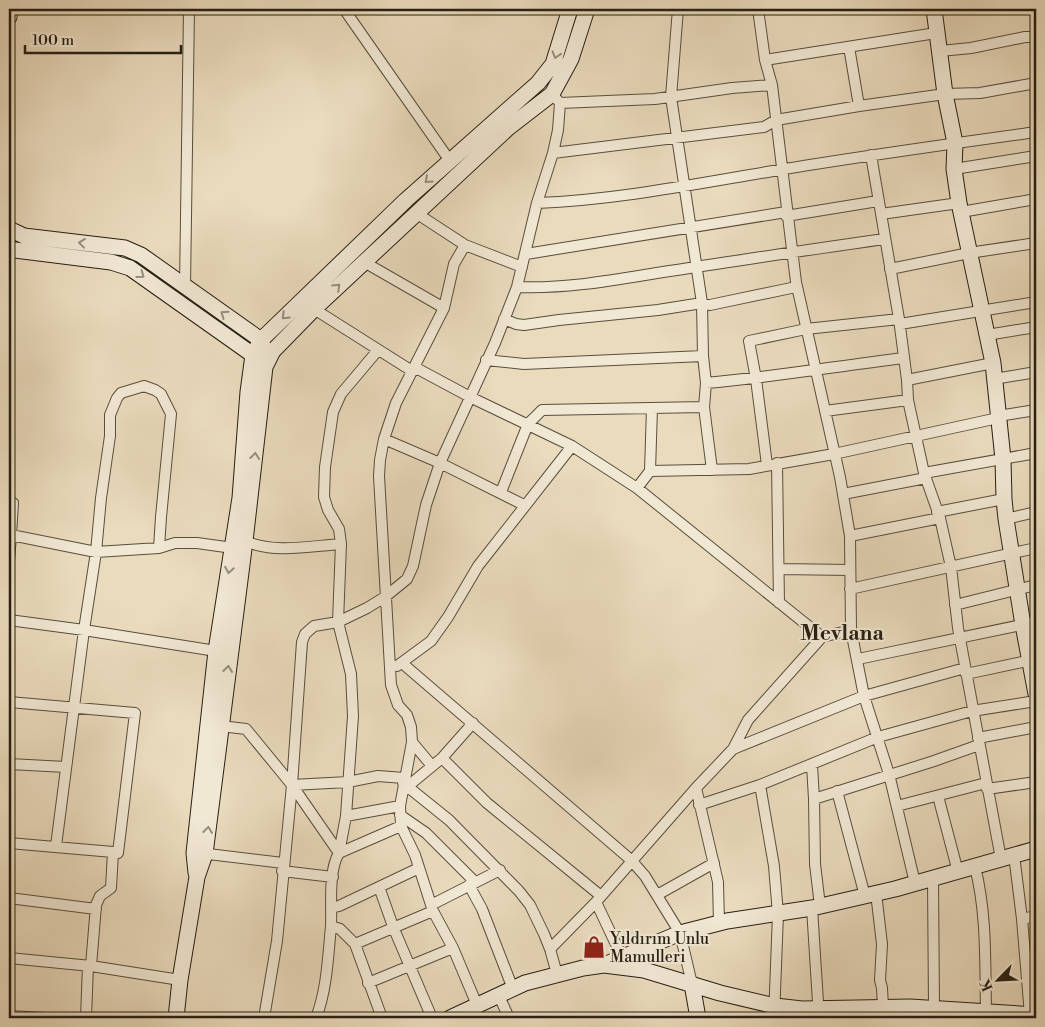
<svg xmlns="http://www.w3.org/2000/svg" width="1045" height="1027" viewBox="0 0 1045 1027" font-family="'Libre Bodoni',serif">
  <rect width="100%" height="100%" fill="#eadbbd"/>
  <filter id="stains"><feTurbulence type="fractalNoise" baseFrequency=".004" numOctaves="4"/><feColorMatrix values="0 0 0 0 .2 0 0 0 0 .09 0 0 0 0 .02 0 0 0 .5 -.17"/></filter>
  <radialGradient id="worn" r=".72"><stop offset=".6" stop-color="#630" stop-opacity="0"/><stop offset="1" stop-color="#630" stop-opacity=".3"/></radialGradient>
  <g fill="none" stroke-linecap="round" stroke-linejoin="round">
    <defs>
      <path id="street" d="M344 9 450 161
        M758 9 765 60 772 85 796 282 840 477 850 536 851 630 864 696 889 774 915 883
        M849 47 859 106
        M940 51 971 48 1025 37H1036
        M765 60 936 33
        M560 103 655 99 732 88 772 85
        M553 153 764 127 776 120 859 106 945 94 980 93 1036 83
        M871 155 899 319 907 380 908 400 924 473 940 518 951 567 958 628 1001 859
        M954 169 1036 156
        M537 203C616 200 695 184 773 171 861 156 949 144 1036 132
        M961 212 1036 199
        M416 213 465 245 522 267
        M881 214 959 203
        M786 216 878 201
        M465 245 454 264 444 308 396 403 384 439 380 460 379 476 391 685 398 705 407 715 411 727 412 742 400 806 401 826 415 855 433 911 453 948 477 1005
        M526 254 786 212
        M364 262 444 308
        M890 269 969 253 1036 243
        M185 287 189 9
        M517 287C567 289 614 280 663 272 737 261 811 249 885 239
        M314 309 412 371 418 369 472 398 572 446 637 488 822 637
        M504 319 516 324 524 325 559 320 658 310 702 303 710 305 796 287
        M900 324 1036 302
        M987 335 1036 327
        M486 360 524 364 703 356
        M994 379 1036 372
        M907 380 993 363
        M706 383C773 377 838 366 904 358
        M704 407 712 470
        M825 411 908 400
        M998 416 1036 410
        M384 439 440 463 524 505
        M777 463 779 603
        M767 465 756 379 749 341 806 329 899 319
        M650 471 652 408
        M924 473 1036 453
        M637 488 650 471 749 469 834 454 998 418
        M501 492 528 424 542 410 704 407 706 383 703 356 702 303 671 97 678 9
        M843 494 926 478
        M9 502 13 503 11 535 96 552 159 548 175 543H197L233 548
        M937 512 1004 499
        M1006 519 1036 512
        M850 536 940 518
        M245 541C275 554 310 546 341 544
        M9 562 11 535
        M780 569 850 570
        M850 589 1036 548
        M955 605 1036 585
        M9 620 84 630 216 651
        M858 659 1036 622
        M402 663 631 860 645 876 680 933 692 984
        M397 666 431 641 448 617 478 566 572 446
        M966 674 1036 659
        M9 702 135 713 118 853 113 852 111 888 100 896 96 905 91 966
        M221 726 246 729 292 785 339 853
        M978 738 1036 727
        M412 742 432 766
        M733 749 864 696 965 668
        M442 758 487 803 601 896
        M9 764 66 767
        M812 765 814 799 815 864 820 906
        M403 783 449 820 519 891 530 905 544 934 550 949 557 974
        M292 785 348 782 378 776 404 778
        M760 785 774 866 778 914 774 1018
        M407 787 442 758 473 723
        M696 788 718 882 719 923
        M987 789 1036 782
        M837 791 865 896
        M938 796 958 872
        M814 799 934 761 979 745
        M699 805 760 785 878 737 972 711 1036 701
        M897 806 986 783
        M400 815 426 833 475 882
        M346 816 400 806
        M9 843 113 852
        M56 846 84 630 96 552 101 498 110 436V415L117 398 121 393 144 386 155 390 161 394 171 414 161 517 159 548
        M200 853 283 863
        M339 853 346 816 353 716 351 674 338 622 341 544 339 529 328 510 324 497 325 467 333 412 341 394 378 350
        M1014 855 1022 919 1030 1015
        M975 867C987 913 985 964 986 1012
        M282 871 333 877
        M933 879 934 1008
        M469 885 482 909 513 989
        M379 887 394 929 432 1018
        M876 893 882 944 880 980 882 988 883 1007
        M657 895 714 863
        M9 898 96 909
        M596 902 622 957
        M431 905 500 870
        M331 908 339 906 419 868
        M812 908 819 1018
        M1022 919 1036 916
        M331 926 340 929 355 944 382 1018
        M355 944 433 911
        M550 949 596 902 696 788 733 749 748 720 822 637 851 630
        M9 958 91 966 180 980
        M368 983 453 948
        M499 996 509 1018
        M907 1008 908 1018
        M9 1016 45 1018
        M86 1018 88 965
        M264 1018 277 941 292 785 302 642 305 634 314 626 338 622 367 608 385 597 407 579 413 566 426 505 440 463 495 343 517 287 537 203 553 153 558 130 560 103 552 94
        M316 1018C327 989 328 957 331 926 332 905 328 871 339 853L401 826"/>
      <path id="secondary" d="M934 9 945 94 955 143 954 169 959 203 993 363 1003 459 1004 499 1006 519 1023 625 1036 694
        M9 17 10 9
        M9 229 24 236 125 248 141 255 261 340 264 349
        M9 248 15 250 111 262 130 268 253 355 261 358
        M196 873 194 853 216 651 240 498 248 392 253 355 261 340 406 200 538 83 553 64 570 9
        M604 965 680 933 727 921 812 908 895 889 1036 849
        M692 984 698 1018
        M176 1018 180 980 197 877 205 854 245 541 265 367 273 351 314 309 508 128 552 94 571 59 587 9
        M450 1018 525 983 583 968 604 965 644 970 720 993 775 1006 802 1009 910 1007 1036 1015"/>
    </defs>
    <use href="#street" stroke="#584e3e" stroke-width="12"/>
    <use href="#secondary" stroke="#271f14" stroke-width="17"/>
    <use href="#street" stroke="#f1e8d4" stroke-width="10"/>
    <use href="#secondary" stroke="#f1e8d4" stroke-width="15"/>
  </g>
  <defs><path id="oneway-chevron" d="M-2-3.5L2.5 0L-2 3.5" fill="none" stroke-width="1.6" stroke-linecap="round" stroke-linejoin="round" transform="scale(1.25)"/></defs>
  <g stroke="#968e7e">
    <use href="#oneway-chevron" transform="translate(556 55) rotate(107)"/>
    <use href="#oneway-chevron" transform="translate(428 180) rotate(138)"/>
    <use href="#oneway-chevron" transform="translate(82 243) rotate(-173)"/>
    <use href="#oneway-chevron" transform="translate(141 275) rotate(36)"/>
    <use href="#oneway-chevron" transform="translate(337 287) rotate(-44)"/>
    <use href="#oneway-chevron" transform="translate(224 314) rotate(-145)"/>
    <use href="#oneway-chevron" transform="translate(285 316) rotate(136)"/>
    <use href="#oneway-chevron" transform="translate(255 456) rotate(-83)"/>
    <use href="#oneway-chevron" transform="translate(229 570) rotate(99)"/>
    <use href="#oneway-chevron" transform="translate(228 669) rotate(-83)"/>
    <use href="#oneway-chevron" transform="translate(208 830) rotate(-83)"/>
  </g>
  <defs>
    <symbol id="shop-bare" viewBox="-9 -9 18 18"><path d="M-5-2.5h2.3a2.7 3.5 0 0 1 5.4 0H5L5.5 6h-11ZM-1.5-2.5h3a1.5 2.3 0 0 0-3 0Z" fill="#8f2418" stroke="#f1e8d4" stroke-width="2.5" paint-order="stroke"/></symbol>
  </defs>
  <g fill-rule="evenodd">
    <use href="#shop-bare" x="578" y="931" width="32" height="32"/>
  </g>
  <g text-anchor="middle" stroke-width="4" stroke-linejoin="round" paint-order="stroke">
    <g font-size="16" fill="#271f14" stroke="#f1e8d4" text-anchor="start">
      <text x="610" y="944">Yıldırım Unlu<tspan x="610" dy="18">Mamulleri</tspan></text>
    </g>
    <g font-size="21" font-weight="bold" fill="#271f14" stroke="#f1e8d4">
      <text x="842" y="640">Mevlana</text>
    </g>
  </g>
  <rect width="1045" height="1027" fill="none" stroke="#eadbbd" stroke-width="30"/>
  <rect x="10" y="10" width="1025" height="1007" fill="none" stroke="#271f14" stroke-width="2.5"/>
  <rect x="15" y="15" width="1015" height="997" fill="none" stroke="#271f14"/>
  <g transform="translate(998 980) rotate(246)" stroke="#f1e8d4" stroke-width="4" paint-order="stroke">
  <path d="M0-4L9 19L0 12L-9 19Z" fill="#271f14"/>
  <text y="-8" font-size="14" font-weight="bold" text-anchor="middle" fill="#271f14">K</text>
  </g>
  <path d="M25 45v8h156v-8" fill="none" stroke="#271f14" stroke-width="2.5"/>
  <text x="32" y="45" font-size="15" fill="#271f14" stroke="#f1e8d4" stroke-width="4" paint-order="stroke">100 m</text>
  <rect width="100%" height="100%" filter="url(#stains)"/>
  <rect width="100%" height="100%" fill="url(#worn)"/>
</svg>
